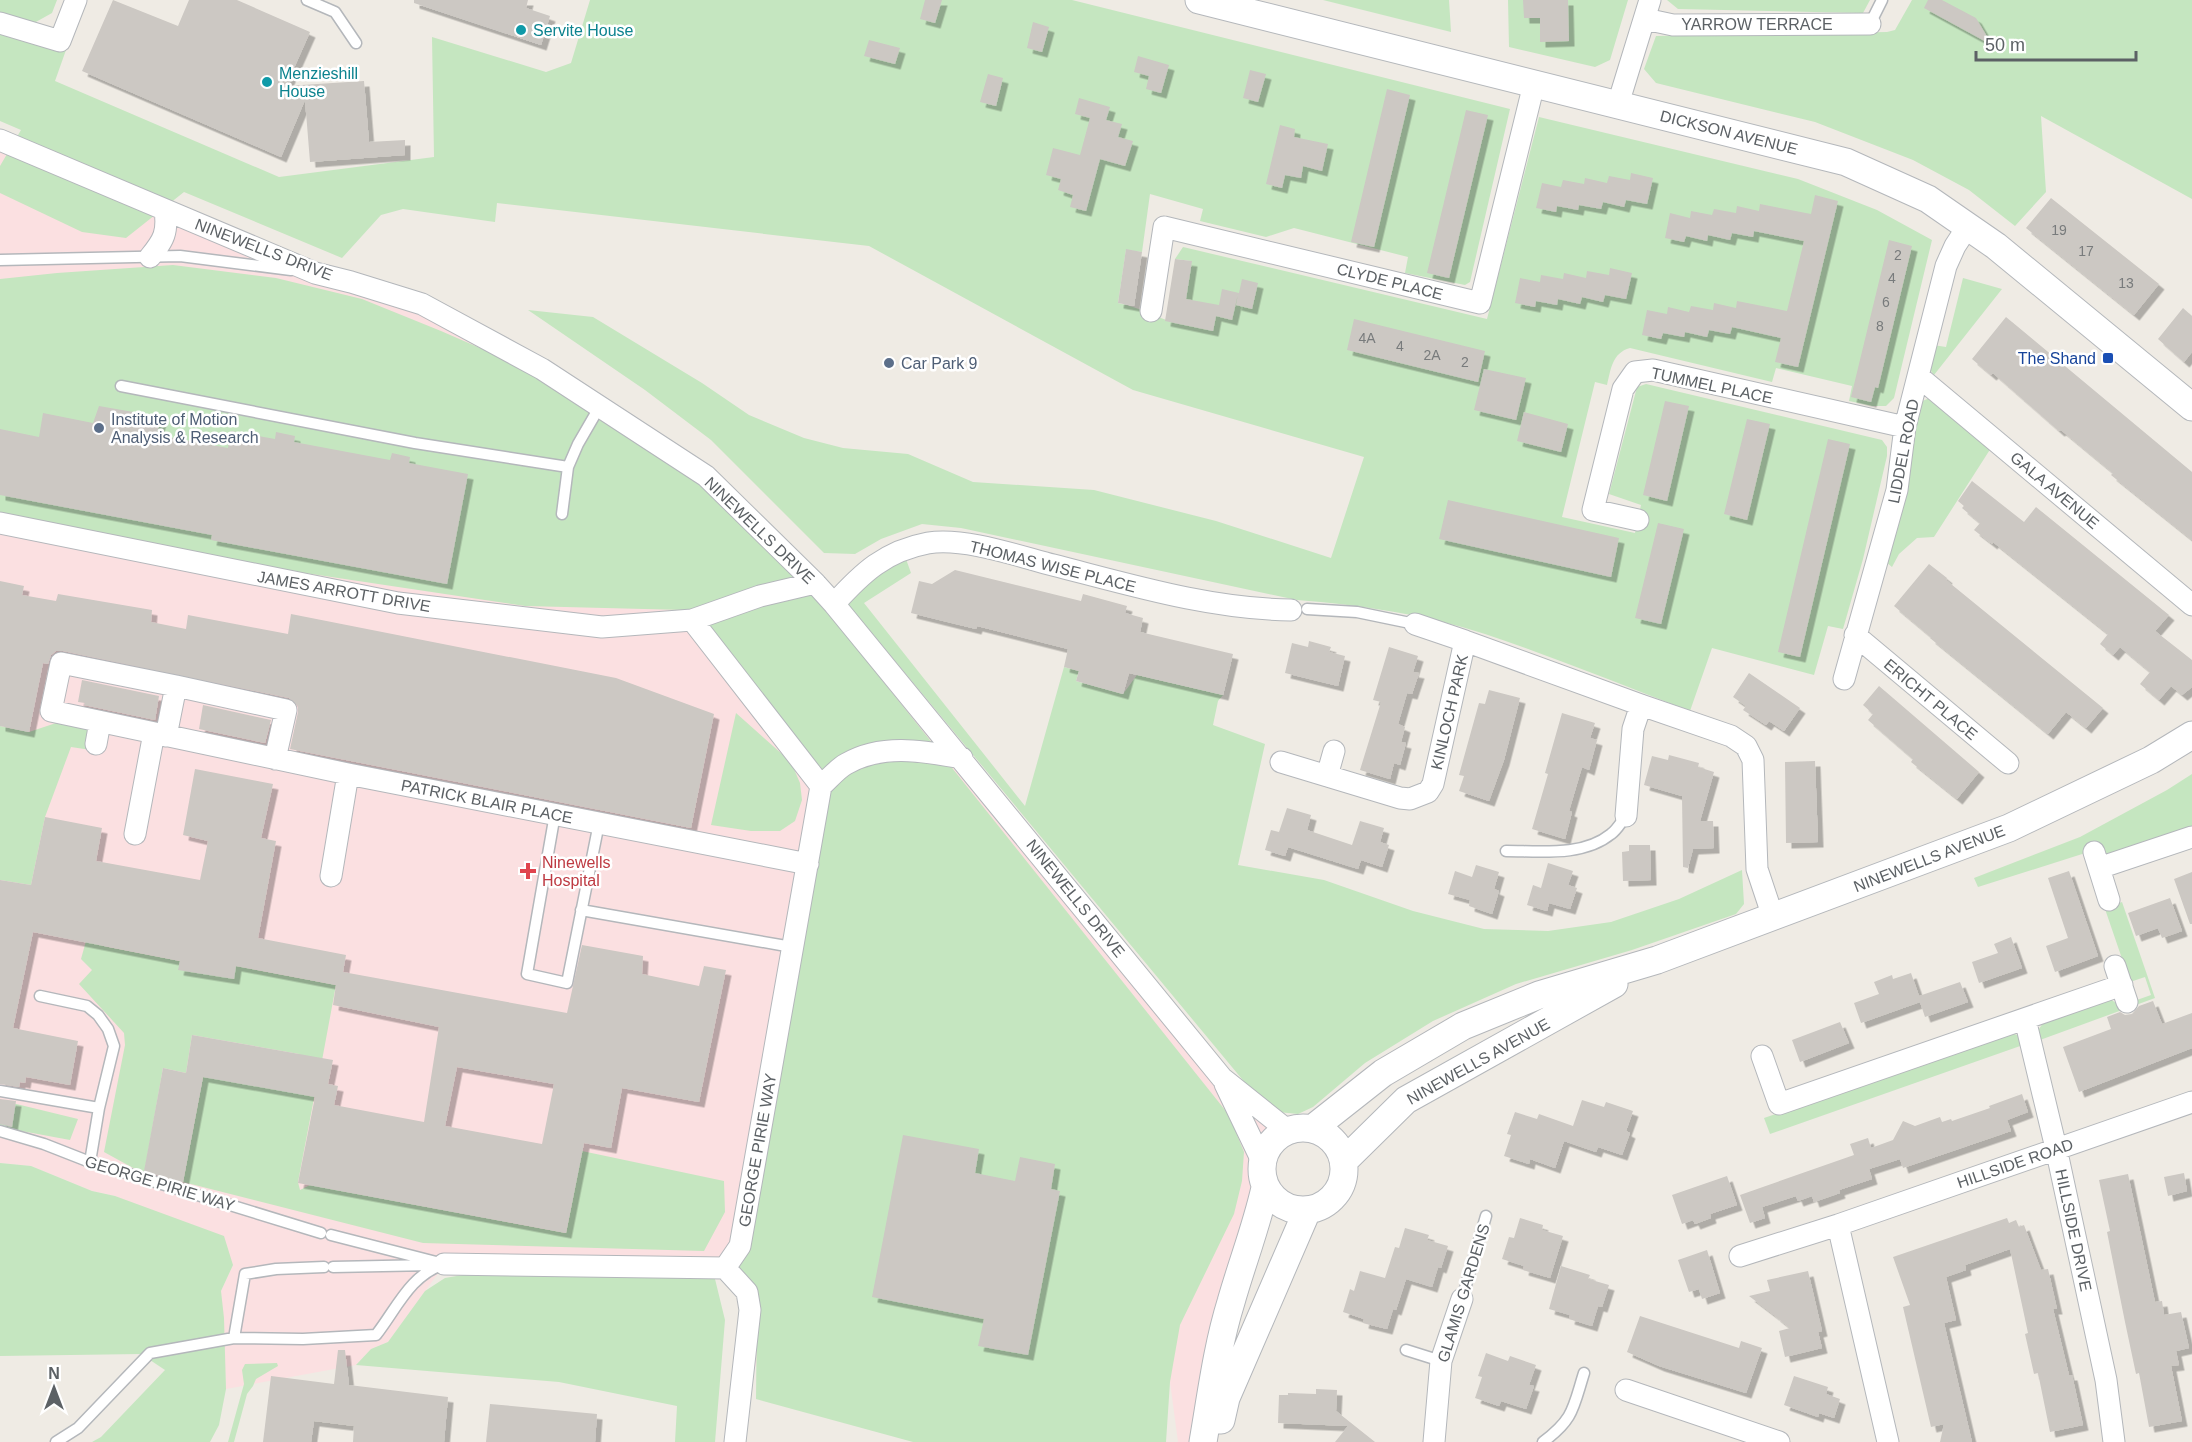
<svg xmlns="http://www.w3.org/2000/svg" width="2192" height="1442" viewBox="0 0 2192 1442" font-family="Helvetica,sans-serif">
  <defs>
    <filter id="shadow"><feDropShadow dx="5.5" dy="5.5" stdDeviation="0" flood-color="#0004"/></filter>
  </defs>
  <rect width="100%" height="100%" fill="#efebe4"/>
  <path fill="#fbe0e1" d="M0 140 422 304 706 476 1280 1131 1262 1161 1261 1175 1265 1188 1203 1442H1178L1170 1382 757 1363 741 1399 750 1310 725 1268 445 1264 388 1342 371 1349 356 1365 226 1389 221 1291 233 1265 115 1196 92 1191 31 1166 0 1163Z"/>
  <path fill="#c5e6c0" d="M0 0H57L52 13 34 23 0 13Z
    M590 0H1072L1510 109 1470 282 1465 285 1405 273 1408 257 1294 228 1266 237 1200 221 1203 209 1150 194 1142 252 1126 250 1118 303C1141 307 1159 320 1181 324L1191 261 1175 259 1183 247 1487 319 1539 117 1798 179 1877 210 1932 240 1894 398 1886 406H1872L1849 401 1852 386 1776 368 1772 382 1630 348C1612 353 1611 369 1607 385L1595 382 1562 517 1635 533 1641 505 1609 494 1637 387 1646 384 1882 440 1887 447V456L1863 559 1843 629 1828 626 1814 675 1712 648 1690 711C1622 685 1554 657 1485 634 1424 614 1360 605 1297 600L961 528 922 524 881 539 855 554 824 553 711 440 645 390 528 310 593 317 702 383 749 415 804 438 843 448 908 454 973 482 1094 490 1216 521 1331 558 1364 457 1133 390 869 246 497 203 495 222 403 209 381 215 342 258 184 192 126 238 82 232 0 193V166L21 130 0 121V29L66 50 55 81 279 177 434 157 432 37 546 72 571 63Z
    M1323 0H1449L1451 32Z
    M1508 0H1628L1610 60 1595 67 1509 47Z
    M1667 0H1870L1863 13 1678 9Z
    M1912 0H2192V199L2041 116 2046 192 2015 226 1969 190 1913 160 1815 122 1656 83 1644 69 1656 36 1887 32 1895 30Z
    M173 265 276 278 362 299 441 331 540 374 704 482 815 596 1229 1115 1244 1152 1242 1181 1234 1214 1180 1325 1170 1382 1166 1442H913L756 1399 757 1300 738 1273 813 860 831 789 684 610 525 606 258 566 154 543 0 513V279L57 273Z
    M1963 278 2002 289 1934 375 1928 367 1933 345 1946 347Z
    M1930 398 1991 448 1934 537 1917 538 1899 554 1892 567 1886 562 1917 403Z
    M906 559 911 573 864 603 1025 806 1064 667 1079 671 1076 681 1123 694 1137 675 1223 695 1218 701 1213 725 1265 744 1238 865 1324 880 1413 911 1484 929 1548 931 1611 922 1679 899 1742 870 1744 904 1736 914 1632 950 1516 984 1433 1021 1365 1063 1313 1107 1298 1114 1278 1112 1261 1102 847 603 866 581Z
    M736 713 791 762 800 783 802 800 795 821 780 831H751L711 825Z
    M56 723 95 730 91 750 71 747 45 817 31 885 0 880V726L29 732Z
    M2192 774V827L2116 855 2107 854 2101 848 1978 887 1974 878 2080 837 2167 790Z
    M2122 902 2155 998 2040 1040 2039 1029 2045 1020 2109 998 2120 1006 2151 995 2145 977 2130 982 2105 909Z
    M86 941 108 947 180 961 179 969 236 966 336 985 318 1082 299 1054 192 1035 186 1073 163 1068 144 1174 104 1152 125 1045 124 1033 79 984 92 970 81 959Z
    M2010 1032 2019 1036 2023 1045 1770 1134 1764 1118Z
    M203 1077 316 1088 298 1182 300 1190 310 1185 566 1233 582 1151 724 1181 725 1212 704 1251 423 1243 183 1182Z
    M0 1100 78 1119 70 1140 0 1127Z
    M0 1163 31 1166 92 1191 115 1196 224 1236 233 1265 221 1291 224 1318 226 1389 219 1425 210 1442H92L101 1437 165 1370 141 1354 0 1356Z
    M474 1273 715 1279 725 1320 715 1442H675L677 1406 559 1382 356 1365 371 1349 388 1342 425 1291 445 1278Z
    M277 1363 278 1366 256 1379 253 1386 247 1394 234 1442H228L244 1384 242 1370 245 1364Z"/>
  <path fill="#ccc8c3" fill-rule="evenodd" filter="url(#shadow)" d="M113 0 178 26 189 0H237L310 32 286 86 364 81 369 142 405 140V155L310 162 305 100 281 157 82 71Z
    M414 0H528L526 8 550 16 541 45 414 3Z
    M925 0H942L935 23 920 19Z
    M1523 0H1568L1569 41 1540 42V18H1524Z
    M1928 0H1942L1976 18 1992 45 1924 8Z
    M1033 22 1049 27 1042 52 1027 48Z
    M869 40 900 48 895 64 864 56Z
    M1138 56 1169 65 1161 93 1146 89 1149 76 1134 72Z
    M1250 70 1266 74 1258 102 1243 98Z
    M988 74 1003 78 996 106 980 102Z
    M1387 89 1410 95 1374 247 1351 242Z
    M1079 98 1110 107 1106 120 1122 124 1118 137 1133 141 1125 166 1100 159 1086 211 1070 207 1073 195 1058 190 1061 179 1046 175 1053 148 1080 155 1090 118 1075 114Z
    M1466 110 1488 115 1449 278 1427 273Z
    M1280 125 1295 129 1294 137 1328 144 1322 171 1303 166 1301 178 1285 175 1282 188 1266 184Z
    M1631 173 1653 178 1647 204 1626 200 1624 207 1603 202 1601 209 1579 205 1578 210 1557 206 1556 212 1536 208 1542 183 1561 187 1563 180 1584 184 1585 178 1607 183 1609 176 1630 180Z
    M1815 195 1838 201 1798 367 1775 362 1781 338 1732 327 1730 334 1709 330 1707 337 1685 332 1684 337 1663 333 1661 339 1642 335 1647 310 1667 314 1668 307 1689 312 1691 306 1713 310 1714 303 1736 308 1737 301 1787 311 1804 241 1754 231 1753 237 1732 233 1730 240 1708 235 1707 241 1686 236 1684 242 1665 238 1670 213 1690 218 1691 211 1712 215 1714 209 1736 213 1737 206 1759 211 1760 204 1811 214Z
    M2051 198 2159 284 2134 315 2026 228Z
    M1889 240 1912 246 1878 388 1875 387 1871 402 1851 397Z
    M1126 249 1142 252 1134 306 1118 303Z
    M1175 259 1192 261 1186 299 1219 305 1222 289 1239 293 1242 279 1258 283 1252 309 1236 305 1238 294 1232 320 1216 316 1213 331 1165 321Z
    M1610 268 1632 273 1626 299 1605 295 1603 302 1582 297 1580 304 1558 299 1557 305 1536 301 1535 307 1515 303 1520 278 1540 282 1541 275 1563 279 1564 273 1586 278 1587 271 1609 275Z
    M2183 308 2192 316V352L2184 362 2158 339Z
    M2006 317 2192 472V540L2111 475 2113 473 2061 430 2059 431 1993 373 1991 375 1972 359Z
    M1354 319 1485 351 1478 382 1347 350Z
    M1484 369 1526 378 1516 420 1474 410Z
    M1665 401 1689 406 1667 501 1643 495Z
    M99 406 162 417 156 435 228 448 231 431 275 439 276 432 295 436 294 442 390 460 392 453 410 457 409 463 468 474 447 584 211 540 212 535 0 495V429L39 437 43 413 93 423Z
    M1524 412 1568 424 1561 452 1517 441Z
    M1747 419 1770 424 1747 520 1724 514Z
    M1828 439 1850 444 1800 657 1778 652Z
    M1972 481 2024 522 2036 507 2169 615 2155 631 2192 660V687L2182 695 2171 686 2159 700 2140 684 2150 672 2120 647 2113 655 2100 644 2108 634 1993 542 1992 544 1974 530 1980 523 1962 508 1964 506 1958 501Z
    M1448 500 1619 538 1611 577 1439 539Z
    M1658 523 1684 529 1661 624 1635 618Z
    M1929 564 1947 578 1946 580 2103 708 2086 728 2066 712 2048 734 1930 638 1931 637 1894 606Z
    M955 570 1081 601 1083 594 1127 606 1125 613 1143 618 1140 632 1233 654 1223 695 1129 673 1123 694 1076 681 1079 671 1064 667 1068 649 977 626 976 629 911 613 919 581 932 584Z
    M0 581 24 586 22 595 56 601 58 594 152 610 151 622 186 629 188 615 288 634 291 614 616 678 714 714 691 828 290 749 298 712V706L289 698 63 651H56L51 655 48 664 43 663 29 732 0 726Z
    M1309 641 1331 647 1329 652 1345 656 1338 686 1285 673 1292 643 1308 647Z
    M1389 647 1418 656 1413 672 1419 673 1412 694 1407 693 1398 724 1405 727 1401 742 1406 743 1400 765 1394 763 1390 779 1360 770 1381 702 1373 700Z
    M1749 673 1800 708 1784 731 1769 721 1766 725 1743 710 1746 706 1733 697Z
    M82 680 159 696 155 720 84 705 85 703 78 702Z
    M1879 686 1979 772 1957 799 1911 762 1913 759 1868 720 1873 714 1863 705Z
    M1489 690 1520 698 1504 760 1489 801 1459 791 1464 776 1459 775 1479 703 1485 704Z
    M203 705 271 720 265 743 199 729Z
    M1562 713 1595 723 1590 738 1597 740 1589 770 1582 767 1569 811 1572 812 1565 839 1532 829 1548 774 1545 773Z
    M1669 755 1699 763 1698 767 1714 772 1700 821H1713L1714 848 1693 849 1688 868 1683 867 1682 796 1644 785 1652 756 1668 760Z
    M1815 761 1818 842 1786 843 1785 762Z
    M195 769 273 784 261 838 276 841 258 938 346 955 343 972 567 1013 582 945 643 956 642 974 699 986 704 966 726 970 699 1102 622 1088 611 1148 584 1143 566 1233 298 1183 315 1097 203 1077 183 1182 173 1180 144 1171 163 1068 186 1073 192 1035 333 1060 328 1084 338 1086 334 1105 424 1122 439 1027 333 1005 336 985 236 966 234 979 178 970 180 961 33 932 13 1028 78 1041 70 1085 26 1077 25 1083 20 1082 19 1087 0 1084V880L31 885 45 817 102 828 96 861 200 880 208 841 183 835ZM457 1067 554 1084 542 1144 445 1126Z
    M1287 808 1311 815 1307 830 1352 845 1360 821 1384 828 1380 842 1389 845 1382 867 1361 860 1358 869 1288 847 1285 856 1265 850 1271 830 1279 832Z
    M1629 845H1650L1651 880 1623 881 1622 852 1629 851Z
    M1548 863 1573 871 1568 885 1577 888 1570 909 1549 903 1547 911 1527 905 1533 885 1541 888Z
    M1476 865 1499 872 1494 889 1499 891 1492 914 1469 906 1470 900 1448 894 1455 871 1472 877Z
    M2069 871 2098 956 2055 972 2046 946 2068 938 2048 878Z
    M2192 872V924H2190L2174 879Z
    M2170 898 2182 931 2162 938 2158 928 2136 936 2128 913Z
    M2011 937 2022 968 1979 983 1972 962 1998 953 1994 944Z
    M1911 973 1919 996 1960 982 1968 1002 1925 1017 1920 1002 1861 1023 1854 1003 1879 994 1874 982 1892 975 1893 979Z
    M2153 1001 2162 1024 2192 1013V1048L2079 1092 2063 1047 2111 1029 2107 1017 2120 1012 2125 1015 2132 1014 2139 1006Z
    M1840 1022 1849 1043 1800 1062 1792 1040Z
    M2022 1094 2028 1112 2007 1120 2011 1131 1903 1168 1900 1159 1869 1169 1872 1179 1839 1190 1840 1193 1814 1202 1812 1196 1798 1201 1796 1196 1762 1207 1765 1218 1750 1223 1740 1195 1854 1155 1850 1144 1868 1138 1871 1148 1893 1140 1903 1121 1915 1126 1940 1117 1942 1122 1951 1119 1952 1121 1990 1108 1989 1106Z
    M0 1099 16 1101 12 1127 0 1124Z
    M1582 1100 1604 1107 1606 1102 1633 1111 1626 1131 1630 1133 1622 1155 1598 1147 1596 1152 1564 1141 1555 1168 1530 1159 1529 1164 1504 1156 1511 1135 1507 1134 1515 1112 1537 1119 1539 1114 1573 1126Z
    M903 1135 979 1149 975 1173 1015 1181 1020 1157 1055 1164 1051 1189 1060 1191 1028 1355 978 1346 984 1319 872 1297Z
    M2184 1173 2187 1191 2168 1196 2164 1177Z
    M2128 1174 2155 1302 2162 1301 2164 1315 2181 1312 2189 1348 2176 1351 2179 1365 2171 1366 2182 1421 2149 1427 2139 1373 2136 1374 2125 1322 2107 1232 2110 1231 2099 1180Z
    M1727 1176 1737 1205 1710 1214 1711 1218 1695 1224 1693 1220 1682 1224 1672 1195Z
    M1520 1218 1543 1225 1542 1230 1563 1236 1550 1278 1523 1270 1524 1266 1502 1259 1509 1237 1514 1238Z
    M2007 1218 2009 1223 2016 1220 2019 1227 2024 1225 2041 1270 2048 1269 2057 1309H2053L2069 1375H2072L2083 1425 2050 1432 2038 1373 2034 1374 2025 1334 2028 1333 2010 1249 1965 1265 1966 1270 1946 1277 1956 1320 1944 1323 1972 1442H1940L1944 1424 1931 1427 1903 1307 1910 1305 1893 1257Z
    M1405 1228 1429 1235 1427 1240 1448 1246 1441 1268 1438 1267 1432 1287 1406 1279 1396 1310 1393 1309 1387 1329 1363 1323 1364 1319 1343 1312 1350 1289 1354 1291 1360 1271 1385 1278 1395 1247 1399 1248Z
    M1707 1250 1720 1293 1702 1299 1699 1289 1689 1292 1678 1260Z
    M1561 1266 1590 1275 1588 1279 1609 1285 1602 1307 1598 1306 1592 1326 1569 1319 1570 1315 1549 1309Z
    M1808 1271 1822 1331 1818 1332 1822 1348 1785 1357 1779 1331 1790 1328 1775 1316 1774 1313V1315L1749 1296 1770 1291 1767 1280Z
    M1640 1316 1739 1348 1741 1341 1762 1348 1746 1393 1659 1366 1627 1352Z
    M338 1350H345L349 1385 448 1397 444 1442H353L354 1426 314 1421 311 1442H263L271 1376 334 1384Z
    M1486 1353 1508 1361 1510 1356 1536 1365 1529 1385 1534 1386 1526 1409 1501 1401 1499 1406 1475 1398 1482 1377 1478 1376Z
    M1794 1376 1828 1387 1826 1394 1840 1399 1834 1418 1819 1413 1818 1417 1784 1405Z
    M1316 1389 1337 1390 1336 1411 1375 1442H1335L1348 1426 1278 1423 1279 1395H1288V1393L1316 1394Z
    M490 1404 597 1414 595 1442H486Z"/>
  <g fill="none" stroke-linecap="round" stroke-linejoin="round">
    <defs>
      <path id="service" d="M307 0 335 12 356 43
        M1870 24 1882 0
        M0 260 180 256 291 270
        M121 386 415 443 568 467
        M562 514 568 467 578 444 600 406
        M1307 609 1357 612 1415 624
        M555 814 527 974 567 983 599 823
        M1506 851C1539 851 1583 857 1611 834 1617 830 1621 822 1626 816
        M581 910 792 947
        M0 1091 99 1108 114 1046 108 1029 98 1015 87 1006 40 996
        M0 1131 44 1144 90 1162 321 1233
        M90 1162 99 1108
        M331 1235 444 1264
        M333 1267 432 1265
        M1462 1299 1486 1216
        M234 1338 303 1339 376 1335C397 1308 410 1275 444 1264
        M1406 1350 1441 1361
        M56 1442 78 1428 150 1353 234 1338 245 1274 276 1269 324 1267
        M1543 1442C1574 1419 1573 1408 1584 1373"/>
      <path id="minor" d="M1645 19 1673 25 1870 24
        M0 23 60 41 76 0
        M1618 104 1650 0
        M0 140 315 273 351 282 422 304 542 369 706 476 815 583 834 604 1222 1078 1287 1130
        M150 257C164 240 168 232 165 210
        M1151 311 1164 227 1480 303 1534 84
        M1918 376 2192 605
        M1638 520 1593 510 1623 389 1635 372 1653 370 1905 427
        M0 523 398 603 602 627 692 620 760 596 815 583
        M834 604C862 573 885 551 928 543 964 537 1018 556 1053 565 1131 585 1210 609 1291 610
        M692 620 821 786
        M1415 624 1465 641
        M1855 635 2008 763
        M1844 679 1897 490 1905 427 1946 266 1955 246 1968 226
        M176 686 286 710 275 759
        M166 736 176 686 61 663 51 711 348 774 808 864
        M96 744 100 722
        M1281 762 1400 798 1410 799 1428 792 1433 784 1465 641 1641 705 1731 736 1746 746 1753 760 1757 869 1773 917
        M1327 776 1334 751
        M1626 816 1633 729 1641 705
        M135 834 154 733
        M2094 852 2109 900
        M2099 868 2192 837
        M331 876 348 774
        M2115 966 2127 1002
        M2025 1019 2056 1148 2106 1380 2114 1442
        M1762 1056 1779 1104 2122 985
        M1225 1084 1262 1161
        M1838 1225 1888 1442
        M1740 1256 1838 1225 2192 1102
        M444 1264 725 1268 740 1246 821 786C829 779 837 769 846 764 882 743 923 751 962 758
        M725 1268 747 1292 750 1310 735 1442
        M1626 1390 1779 1442
        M1434 1442 1441 1361 1462 1299"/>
      <path id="tertiary" d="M1199 0 1846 162 1928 199 1996 246 2192 407
        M1262 1169a41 41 0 1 1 82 0a41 41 0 1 1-82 0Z
        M1312 1129 1383 1073 1463 1026 1539 995 1657 960 2009 828 2151 760 2192 735
        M1344 1161 1406 1100 1614 984
        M1221 1420 1226 1398 1307 1211
        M1203 1442C1211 1396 1217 1347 1231 1302 1242 1263 1256 1228 1265 1188"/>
    </defs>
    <use href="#service" stroke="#b4b7bb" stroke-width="13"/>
    <use href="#minor" stroke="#b4b7bb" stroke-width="23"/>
    <use href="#tertiary" stroke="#b4b7bb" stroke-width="29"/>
    <use href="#service" stroke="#fff" stroke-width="10"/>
    <use href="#minor" stroke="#fff" stroke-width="21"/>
    <use href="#tertiary" stroke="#fff" stroke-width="27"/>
  </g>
  <g fill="#0f9aa8" stroke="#fff" stroke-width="2">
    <circle cx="521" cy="30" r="6"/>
    <circle cx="267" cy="82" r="6"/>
  </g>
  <rect fill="#1a4fb4" stroke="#fff" stroke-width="2" x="2102" y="352" width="12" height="12" rx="3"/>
  <g fill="#5c6f8a" stroke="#fff" stroke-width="2">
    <circle cx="889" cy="363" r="6"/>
    <circle cx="99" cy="428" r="6"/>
  </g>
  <path fill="#e0444e" stroke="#fff" stroke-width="2" d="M525 862h6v6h6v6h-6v6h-6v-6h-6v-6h6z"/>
  <g text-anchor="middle" stroke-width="5" stroke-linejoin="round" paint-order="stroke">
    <g font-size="14" fill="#787b7c">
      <text x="2059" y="235">19</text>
      <text x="2086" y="256">17</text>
      <text x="1898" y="260">2</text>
      <text x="1892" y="283">4</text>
      <text x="2126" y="288">13</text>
      <text x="1886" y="307">6</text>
      <text x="1880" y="331">8</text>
      <text x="1367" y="343">4A</text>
      <text x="1400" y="351">4</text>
      <text x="1432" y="360">2A</text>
      <text x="1465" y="367">2</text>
    </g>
    <g font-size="16" fill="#5c6165" stroke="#fff">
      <text x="1757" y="30">YARROW TERRACE</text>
      <text transform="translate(1729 132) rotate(14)" y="6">DICKSON AVENUE</text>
      <text transform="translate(264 249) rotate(21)" y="6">NINEWELLS DRIVE</text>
      <text transform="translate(1390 281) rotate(14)" y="6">CLYDE PLACE</text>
      <text transform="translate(1712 385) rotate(12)" y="6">TUMMEL PLACE</text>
      <text transform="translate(1903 451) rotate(-79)" y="6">LIDDEL ROAD</text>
      <text transform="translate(2055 490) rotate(40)" y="6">GALA AVENUE</text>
      <text transform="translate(760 530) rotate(44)" y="6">NINEWELLS DRIVE</text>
      <text transform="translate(1053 566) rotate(14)" y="6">THOMAS WISE PLACE</text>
      <text transform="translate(344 591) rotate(10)" y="6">JAMES ARROTT DRIVE</text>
      <text transform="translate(1931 699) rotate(40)" y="6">ERICHT PLACE</text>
      <text transform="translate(1449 712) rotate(-77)" y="6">KINLOCH PARK</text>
      <text transform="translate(487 801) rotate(11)" y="6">PATRICK BLAIR PLACE</text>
      <text transform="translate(1929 858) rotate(-21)" y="6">NINEWELLS AVENUE</text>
      <text transform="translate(1076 898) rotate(51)" y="6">NINEWELLS DRIVE</text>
      <text transform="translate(1478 1061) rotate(-29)" y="6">NINEWELLS AVENUE</text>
      <text transform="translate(757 1150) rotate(-80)" y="6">GEORGE PIRIE WAY</text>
      <text transform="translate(2015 1163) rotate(-19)" y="6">HILLSIDE ROAD</text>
      <text transform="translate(160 1183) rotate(17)" y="6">GEORGE PIRIE WAY</text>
      <text transform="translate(2074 1230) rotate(78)" y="6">HILLSIDE DRIVE</text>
      <text transform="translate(1463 1293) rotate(-73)" y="6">GLAMIS GARDENS</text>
    </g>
    <g font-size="16" fill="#0d838f" stroke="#fff" text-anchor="start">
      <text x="533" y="36">Servite House</text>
      <text x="279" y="79">Menzieshill<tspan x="279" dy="18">House</tspan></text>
    </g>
    <g font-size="16" fill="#164399" stroke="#fff" text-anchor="end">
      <text x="2096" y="364">The Shand</text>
    </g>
    <g font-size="16" fill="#4e5e75" stroke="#fff" text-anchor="start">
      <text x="901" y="369">Car Park 9</text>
      <text x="111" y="425">Institute of Motion<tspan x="111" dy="18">Analysis &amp; Research</tspan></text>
    </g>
    <g font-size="16" fill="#be3a42" stroke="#fff" text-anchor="start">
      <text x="542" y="868">Ninewells<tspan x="542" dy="18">Hospital</tspan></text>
    </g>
  </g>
  <g transform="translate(54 1388)" stroke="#ffffff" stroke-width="4.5" paint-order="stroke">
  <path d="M0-4.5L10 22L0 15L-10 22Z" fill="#5c6165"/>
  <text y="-9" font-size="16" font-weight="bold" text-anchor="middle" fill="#5c6165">N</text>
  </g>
  <path d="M1976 51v9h160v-9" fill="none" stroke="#5c6165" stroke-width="3"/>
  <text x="1985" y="51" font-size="18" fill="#5c6165" stroke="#ffffff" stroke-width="4.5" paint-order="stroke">50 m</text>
</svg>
